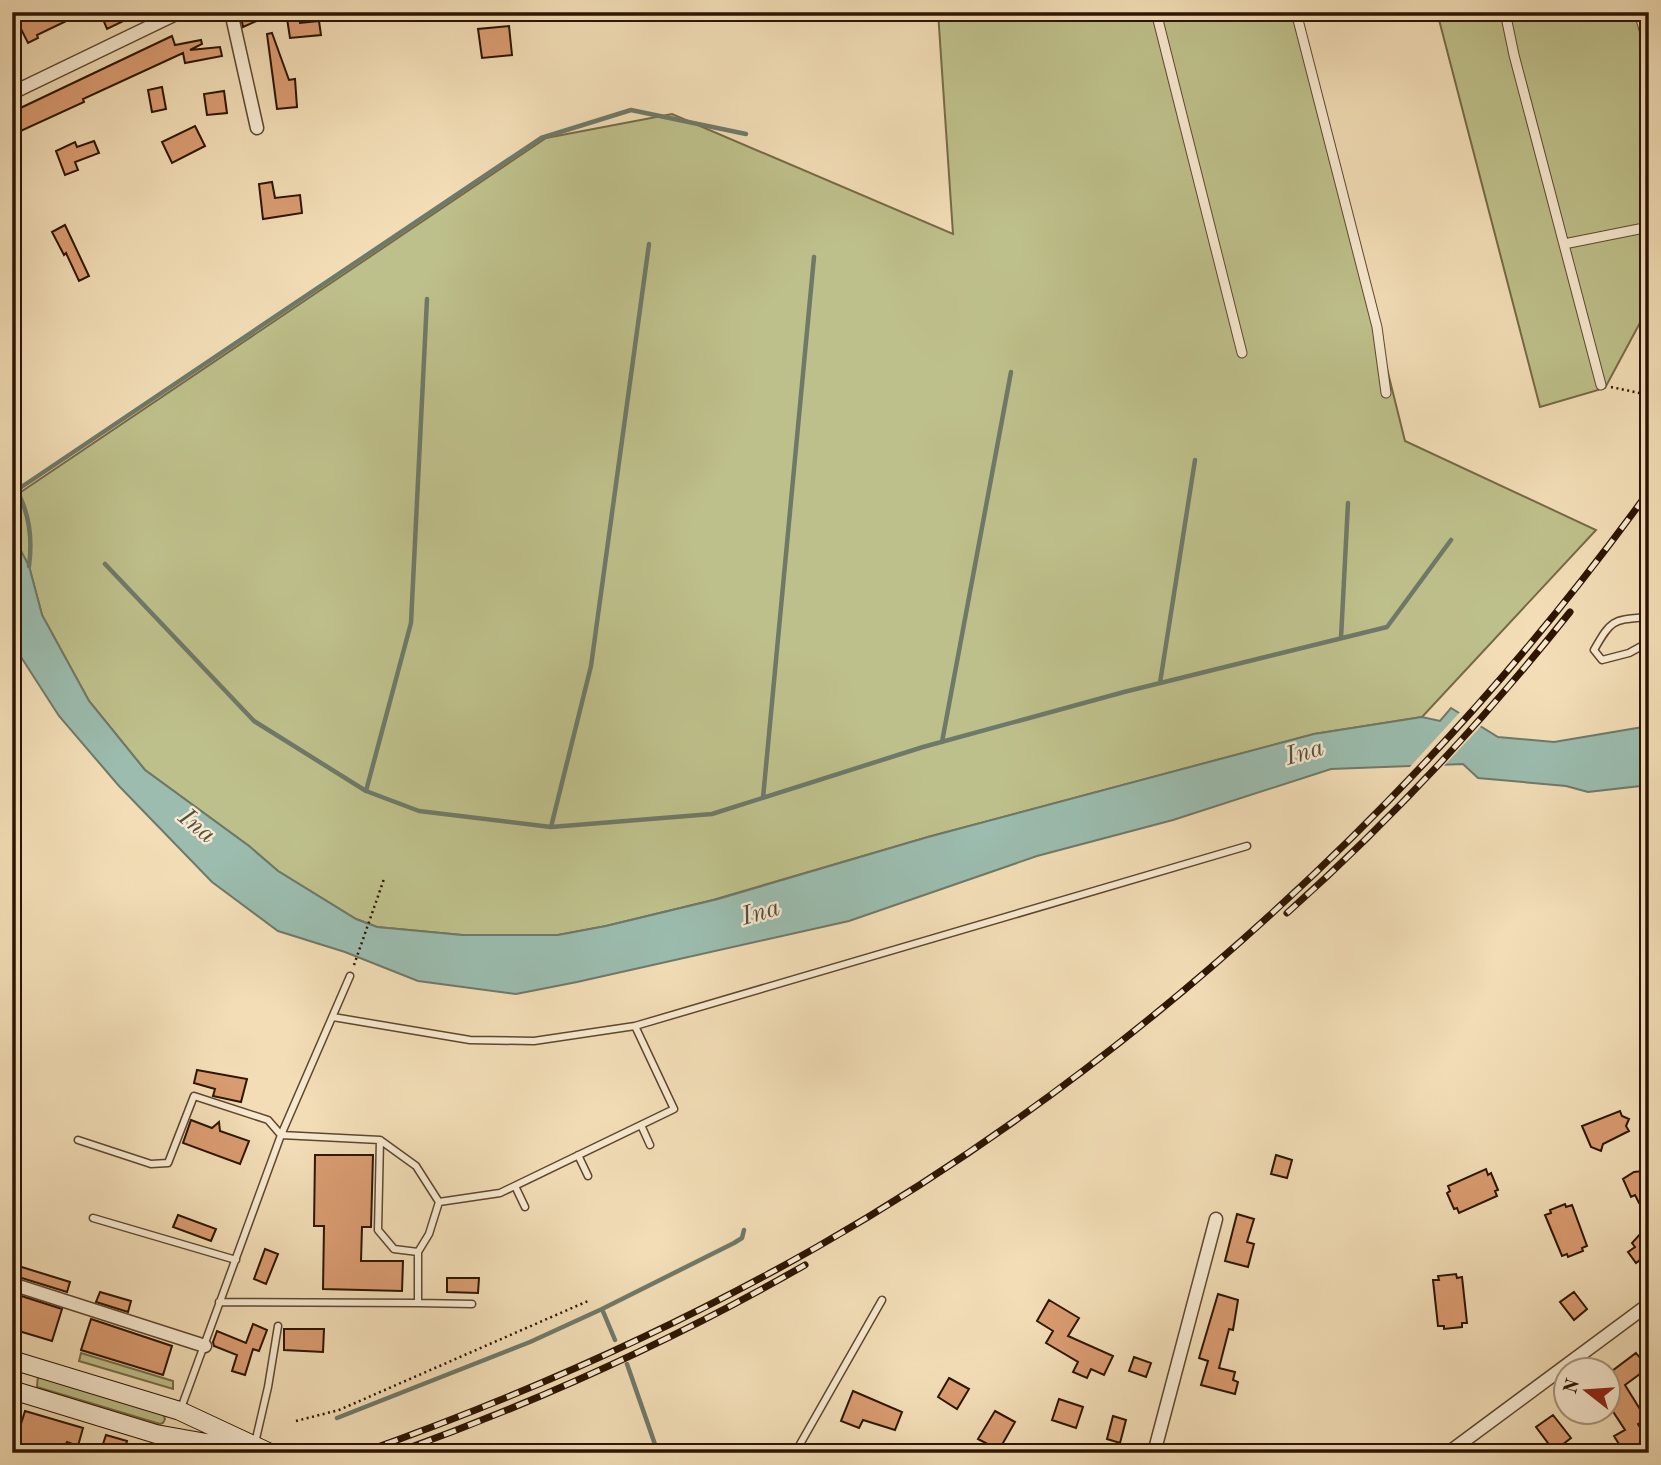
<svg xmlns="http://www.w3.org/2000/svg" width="1661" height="1465" viewBox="0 0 1661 1465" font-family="'Old Standard TT',serif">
  <rect width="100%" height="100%" fill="#f2ddb6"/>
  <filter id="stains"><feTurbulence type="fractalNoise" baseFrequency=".00286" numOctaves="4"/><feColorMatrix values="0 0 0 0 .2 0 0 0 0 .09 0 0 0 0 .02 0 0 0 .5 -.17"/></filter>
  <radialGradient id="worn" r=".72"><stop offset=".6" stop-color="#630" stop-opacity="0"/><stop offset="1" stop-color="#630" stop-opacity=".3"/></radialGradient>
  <path fill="#bec08b" stroke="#766a46" stroke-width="2" d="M938 12H1298L1405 441 1596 530 1422 717 1314 734 928 837 713 900 606 926 558 935H462L377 927 356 919 278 871 249 846 145 770 89 701 42 615 29 566 12 534V498L546 138 672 114 953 234Z
    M1437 12H1649V306L1605 388 1540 407Z
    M81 1353 173 1381V1389L79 1361Z
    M38 1375 163 1413 165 1419 163 1423 160 1424 37 1387Z"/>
  <path fill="#9bbcae" stroke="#6f7968" stroke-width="2" d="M12 534 29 566 42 615 89 701 145 770 249 846 278 871 356 919 377 927 462 935H558L606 926 718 899 928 837 1314 734 1422 717 1440 721 1451 708 1498 737 1554 742 1649 726V785L1588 792 1566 786 1478 778 1463 764 1331 769 1173 820 1037 856 849 921 577 982 516 994 418 981 345 952 278 931 212 882 119 786 59 716 12 643Z"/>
  <path fill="#f2ddb6" d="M1460 712 1483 724 1442 768 1408 769Z"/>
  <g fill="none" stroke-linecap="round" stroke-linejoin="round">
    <path stroke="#6f7968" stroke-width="4.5" d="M12 483C29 508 33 536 29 566
      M17 490 541 138 631 110 746 134
      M105 564 254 721 366 791 419 811 551 827 712 814 923 747 1124 692 1387 627 1451 540
      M1341 638 1348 503
      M1160 683 1195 460
      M942 742 1011 372
      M366 791 411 623 427 299
      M763 798 814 257
      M551 827 591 666 649 244
      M602 1309 615 1340
      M627 1364 658 1453
      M337 1418 530 1342 602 1309 734 1243 742 1238 744 1230"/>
  </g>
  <path fill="#da9c71" stroke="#2d1500" stroke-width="2" d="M38 12H85L37 35 38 38 28 43 17 21Z
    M100 12H142L107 29Z
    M240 12H277L243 27Z
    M286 12H298L300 23 319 21 321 35 290 38Z
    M509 26 512 55 482 58 478 29Z
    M272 33 289 80 295 79 297 107 277 109 267 34Z
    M172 36 175 45 201 40 202 44 190 50 220 47 222 56 185 63 183 53 83 99 84 102 12 135V112Z
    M162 87 166 109 152 112 148 90Z
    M224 91 227 113 207 115 204 94Z
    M195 126 205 146 172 163 162 142Z
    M94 141 99 153 75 162 78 170 65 175 56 151 75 142 77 147Z
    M272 182 275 198 300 195 302 213 263 219 259 184Z
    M65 225 89 276 79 281 66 253 64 255 52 232Z
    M197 1070 247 1079 241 1102 213 1096 215 1089 194 1083Z
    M1620 1111 1622 1116 1629 1119 1626 1126 1629 1131 1603 1144 1601 1151 1591 1147 1582 1126Z
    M191 1120 212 1128 219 1122 220 1131 249 1141 240 1164 183 1143Z
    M315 1155H373L371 1227H362L361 1261H403L402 1291 323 1289 324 1226H314Z
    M1276 1155 1292 1160 1287 1178 1271 1174Z
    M1486 1169 1488 1175 1491 1173 1498 1190 1495 1191 1497 1196 1459 1213 1457 1208 1454 1209 1447 1193 1450 1191 1448 1186Z
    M1643 1171 1645 1176 1649 1174V1198L1639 1203 1635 1195 1631 1197 1623 1179 1634 1172Z
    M1565 1204 1566 1207 1572 1205 1587 1246 1582 1248 1583 1251 1568 1257 1567 1254 1562 1256 1545 1215 1551 1213 1550 1210Z
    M1237 1214 1254 1219 1247 1242 1254 1244 1248 1267 1225 1261Z
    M178 1215 216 1229 211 1241 173 1227Z
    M1641 1233 1649 1234V1253L1636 1263 1628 1252 1635 1247 1632 1243Z
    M265 1249 278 1254 266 1284 254 1279Z
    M12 1264 70 1282 67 1292 12 1275Z
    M1456 1274 1457 1278 1462 1277 1467 1323H1462V1327L1444 1329V1326H1438L1433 1280H1439L1438 1276Z
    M447 1278H479L478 1293 447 1292Z
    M100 1292 131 1301 128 1312 96 1302Z
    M1574 1292 1587 1309 1574 1320 1560 1302Z
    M12 1293 62 1309 52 1341 12 1329Z
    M1218 1294 1238 1300 1233 1330 1229 1329 1219 1368 1235 1372 1233 1380 1238 1382 1235 1394 1201 1385 1208 1361 1199 1358Z
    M1049 1300 1079 1318 1068 1336 1113 1356 1104 1375 1091 1369 1087 1378 1073 1372 1078 1362 1046 1343 1053 1331 1037 1321Z
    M91 1319 172 1346 163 1375 81 1350Z
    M253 1324 267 1330 259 1351 253 1349 245 1375 232 1371 237 1355 214 1346 213 1342 217 1331 246 1343Z
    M284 1329H324L323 1352 284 1350Z
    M1636 1353 1648 1368 1625 1385 1646 1419 1638 1424 1647 1439 1624 1452 1614 1436 1625 1430 1608 1404V1374Z
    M1134 1357 1151 1363 1146 1377 1129 1371Z
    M949 1378 969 1389 957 1409 938 1397Z
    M853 1391 902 1412 895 1430 863 1420 859 1428 841 1421Z
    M1059 1399 1083 1407 1076 1428 1052 1420Z
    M25 1411 83 1428 78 1446 67 1442 61 1453H12Z
    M995 1411 1015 1422 999 1450 978 1439Z
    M1553 1415 1571 1438 1554 1451 1536 1427Z
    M1113 1416 1126 1420 1120 1443 1107 1439Z
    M106 1435 127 1441 124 1453H100Z"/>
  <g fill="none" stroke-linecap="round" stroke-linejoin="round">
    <defs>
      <path id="service" d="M1649 617C1613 620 1612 618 1594 650L1602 660 1629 653 1649 642
        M333 1017 470 1040 534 1041 635 1026 674 1109 500 1193 439 1202
        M635 1026 1247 846
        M641 1125 650 1145
        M78 1140 151 1164 168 1163 194 1096 268 1120 281 1135 380 1140 416 1166 439 1202 429 1234 418 1252V1303L219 1302
        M380 1140 378 1230 394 1249 418 1252
        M578 1155 588 1176
        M515 1186 525 1207
        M93 1218 236 1260
        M418 1303 472 1304
        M180 1411 281 1135 350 976
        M255 1443 268 1387 278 1326
        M795 1453 882 1300"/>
      <path id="pedestrian" d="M1156 12 1242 353
        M1296 12 1377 327 1386 393
        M1505 12 1514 55 1601 385
        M1639 12 1649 47
        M1564 244 1649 227"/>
      <path id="minor" d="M231 12 257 128
        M12 93 180 12
        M12 1284 205 1346
        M1154 1453 1216 1219
        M1448 1453 1649 1304"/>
      <path id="secondary" d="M12 1360 180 1411 270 1453
        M12 1390 156 1434 256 1452"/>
    </defs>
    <use href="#service" stroke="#5e472e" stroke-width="9"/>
    <use href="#pedestrian" stroke="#5e472e" stroke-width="11"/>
    <use href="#minor" stroke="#5e472e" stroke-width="15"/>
    <use href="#secondary" stroke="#2d1500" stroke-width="20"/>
    <path stroke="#2d1500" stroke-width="2.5" stroke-dasharray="2 3.5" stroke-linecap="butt" d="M1611 387 1649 395
      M354 965 384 879
      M296 1421 339 1410 588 1301"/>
    <use href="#service" stroke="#f7e9d0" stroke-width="6"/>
    <use href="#pedestrian" stroke="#f7e9d0" stroke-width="9"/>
    <use href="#minor" stroke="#f7e9d0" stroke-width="12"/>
    <use href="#secondary" stroke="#f7e9d0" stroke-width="18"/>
    <defs>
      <path id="rail" d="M1287 913C1389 822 1485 719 1570 612
        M361 1453C519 1397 671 1330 817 1247 1138 1064 1433 791 1649 491
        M395 1453C537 1402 674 1340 805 1265"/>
    </defs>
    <use href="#rail" stroke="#2d1500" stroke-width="7"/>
    <use href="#rail" stroke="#f7e9d0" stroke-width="4.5" stroke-dasharray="13" stroke-linecap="butt"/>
  </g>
  <g text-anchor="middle" stroke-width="5" stroke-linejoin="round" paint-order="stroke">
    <g font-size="26" font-style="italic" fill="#544f3d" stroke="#f7e9d0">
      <text transform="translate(1304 751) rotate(-16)" y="9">Ina</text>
      <text transform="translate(198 825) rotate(39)" y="9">Ina</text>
      <text transform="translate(760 911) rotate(-16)" y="9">Ina</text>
    </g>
  </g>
  <rect width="1661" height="1465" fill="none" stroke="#f2ddb6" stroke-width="42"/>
  <rect x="14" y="14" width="1633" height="1437" fill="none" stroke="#2d1500" stroke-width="3.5"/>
  <rect x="21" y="21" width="1619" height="1423" fill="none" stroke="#2d1500" stroke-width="2"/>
  <g transform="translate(1587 1391) rotate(287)"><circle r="33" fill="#f7e9d0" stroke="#a6947d" stroke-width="2"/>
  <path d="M0-5L12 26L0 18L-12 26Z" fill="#8f2418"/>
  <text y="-10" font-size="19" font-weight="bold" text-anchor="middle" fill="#2d1500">N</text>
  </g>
  <rect width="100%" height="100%" filter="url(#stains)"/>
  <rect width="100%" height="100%" fill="url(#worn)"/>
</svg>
